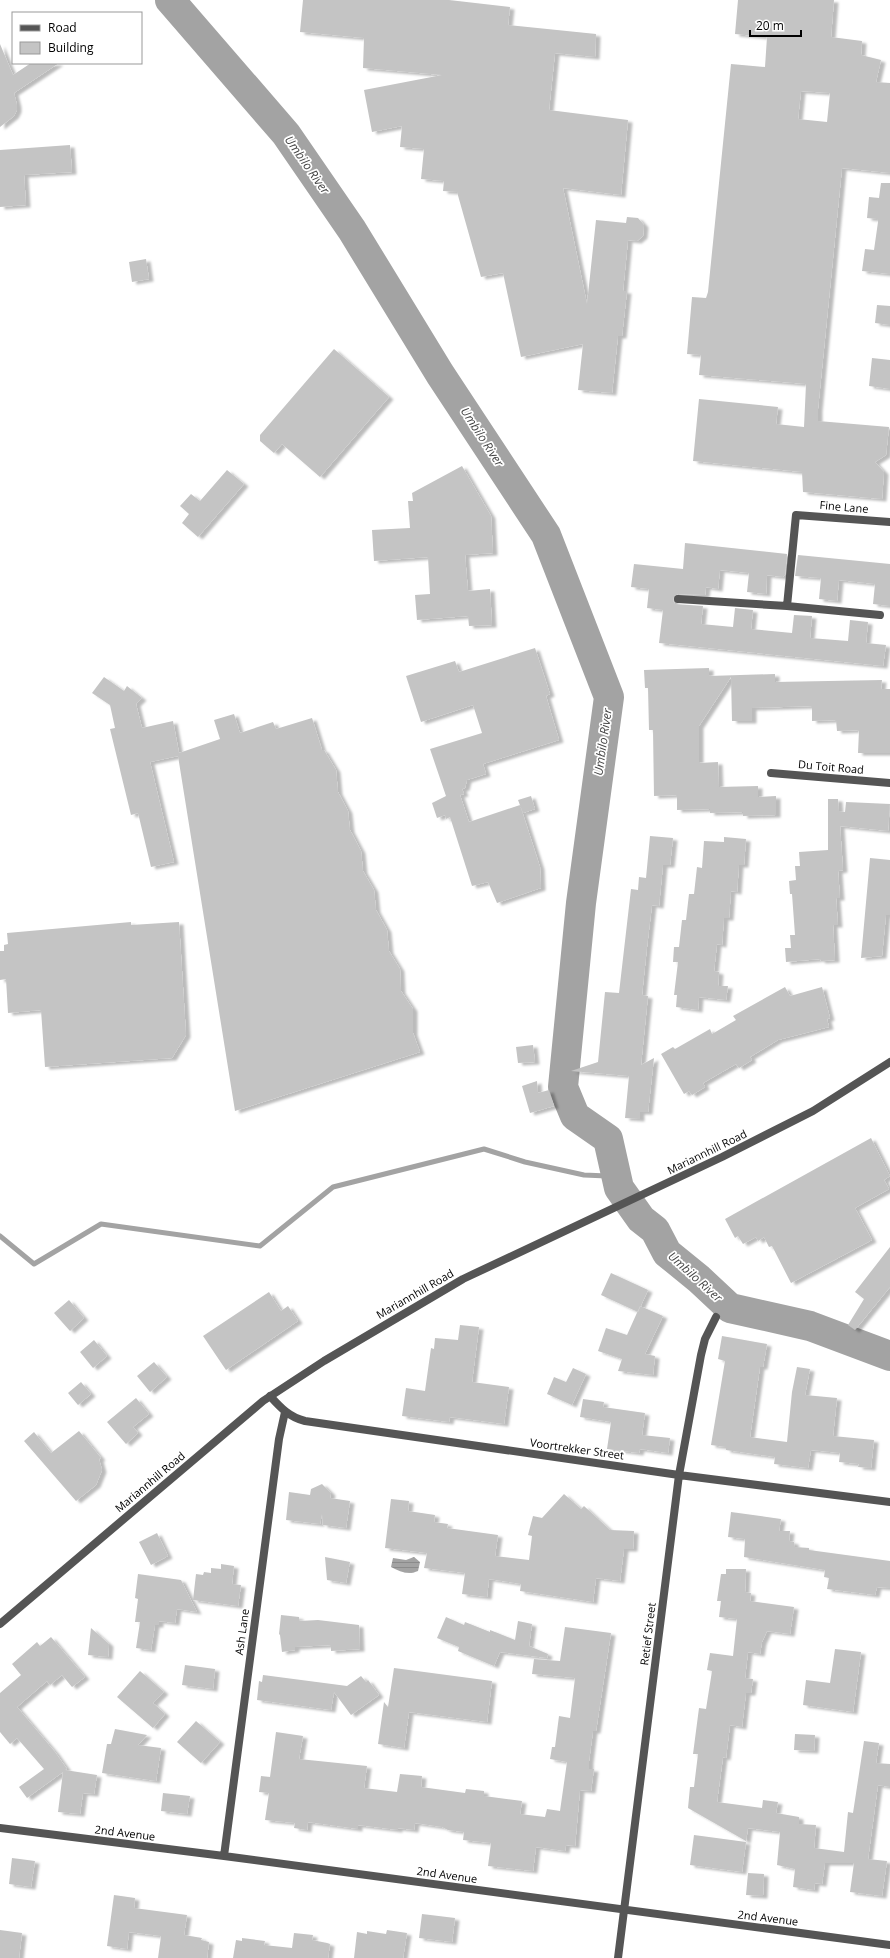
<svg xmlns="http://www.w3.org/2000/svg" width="890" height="1958" viewBox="0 0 890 1958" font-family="'Open Sans',sans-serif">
  <defs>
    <pattern id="water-rules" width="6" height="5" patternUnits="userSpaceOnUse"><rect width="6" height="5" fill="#a3a3a3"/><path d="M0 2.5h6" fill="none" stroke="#8b8b8b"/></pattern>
    <filter id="shadow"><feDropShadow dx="4.5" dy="2.5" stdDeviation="1" flood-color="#0004"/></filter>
  </defs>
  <rect width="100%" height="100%" fill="#fff"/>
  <path fill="url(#water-rules)" d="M414 1557 420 1562 418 1571C409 1575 400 1572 391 1567L393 1558 406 1560Z"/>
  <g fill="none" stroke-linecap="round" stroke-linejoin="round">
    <path stroke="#a3a3a3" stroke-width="5" d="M0 1236 34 1264 101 1224 260 1246 333 1187 484 1149 525 1162 584 1175 607 1176 619 1188"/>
    <path stroke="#a3a3a3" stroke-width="30" d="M170 0 286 134 352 230 440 374 546 535 609 697 581 903 563 1087 575 1116 608 1139 619 1188 641 1219 655 1230 667 1253 699 1279 730 1308 810 1326 890 1356"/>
  </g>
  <path fill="#c4c4c4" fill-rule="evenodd" filter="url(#shadow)" d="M303 0H449L510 7 508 25 596 34 595 57 555 53 549 110 628 120 621 195 563 188 587 304 596 220 626 223 627 217 638 218 644 225 643 236 637 241 628 240 623 291H627L622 336H618L612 393 578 390 583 344 521 357 503 273 481 277 457 192 443 191 444 181 421 179 424 149 400 147 402 126 372 132 364 90 442 75 363 68 364 38 300 32Z
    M738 0H834L831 37 862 41 861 55 881 60 876 82 890 83V173L842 168 818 409V421L889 427 886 455 875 462 884 472 882 499 803 492 802 472 693 461 699 399 778 407 776 424 804 427 806 384 699 375 701 355 687 354 692 297 706 298 708 292 731 64 765 67 767 37 735 34ZM801 91 830 93 827 122 798 119Z
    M0 44 13 75 31 63H59L14 93 17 105V110L14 116 0 127Z
    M70 145 72 172 24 175 26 205 0 207V150Z
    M881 183H890V274L862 271 865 249 874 250 878 222 877 219 867 218 869 197 879 198Z
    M146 259 149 279 132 282 129 262Z
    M877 305 890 306V325L875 323Z
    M334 349 389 397 320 477 282 444 274 453 260 441V435Z
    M872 358 890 360V389L869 386Z
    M462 466 491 516 493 553 465 555 468 591 490 589 492 625 469 626 468 616 417 620 415 595 430 594 428 557 374 561 372 530 410 528 408 501H413L412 493Z
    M227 470 244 484 198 537 182 523 189 514 180 506 191 494 200 501Z
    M685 543 787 554 785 575 783 577 767 575 766 594 747 592 749 573 720 570 718 589 706 587 705 595 678 594 674 596 673 601 675 604 703 606 701 624 733 627 735 608 753 610 751 629 792 633 794 615 812 616 810 638 848 641 850 620 868 622 866 643 886 645 883 666 659 643 663 610 647 608 649 589 631 587 634 564 683 569Z
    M798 555 890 564V606L873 604 875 584 839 580 837 601 819 599 821 578 795 576Z
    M535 648 550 694 546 696 559 740 483 764 486 774 467 780 465 788 462 789 464 794 460 795 469 822 520 805 540 867 541 888 497 903 488 882 472 886 450 817 446 819 445 815 437 818 432 803 446 796 430 749 482 733 473 705 421 722 406 676 455 661 459 672Z
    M709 668V676L775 674V682L882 680 881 689H890V753H858L859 730 837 731 836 720 812 721V706L752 708V721H732L731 677 699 726V763L718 762 719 787 758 786V797L776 796V815L743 816V812L710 813V809L677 810V795L654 796 653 730H649L648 688H645L644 670Z
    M104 677 124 691 127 686 142 698 136 704 142 728 173 721 179 753 220 739 214 720 234 714 240 733 273 722 276 729 312 718 322 750H324L336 770 338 792 348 811 350 830 361 851 363 871 374 890 376 910 387 930 389 951 400 969 401 991 413 1009V1033L420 1052 235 1111 178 756 150 762 174 862 151 867 138 813 131 815 110 729 115 728 110 705 92 693Z
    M531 796 535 809 523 813 518 800Z
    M828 799H838L839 811 845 812 846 802 890 804 888 831 840 826 843 870 838 871 840 898H836L838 925H833L835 960 821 961 820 959 786 962 785 948H791L790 935H795L792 894H790L789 881 796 880 795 866H800L799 852 828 850Z
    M650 836 673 838 670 865H663L659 906 652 905 647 947 642 995 648 996 641 1065 654 1058 648 1112H640V1119L625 1118 629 1076 571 1071 598 1062 605 992 619 993 631 889 638 890 639 877 646 878Z
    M724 837 746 839 744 865H739L737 892 731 891 729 918H724L722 945 717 944 714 971 719 972 718 986H728L726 1000 699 997 698 1010 676 1007 677 995H674L678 962H673L674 947H679L682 920H686L689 894H694L697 867 702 868 704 841 724 842Z
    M870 858 890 860V915H886L882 956 861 958Z
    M131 922V925L179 922 186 1035 172 1058 45 1067 41 1010 8 1013 6 979 0 980V951H4V945L8 944 7 933Z
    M785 987 790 996 822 987 830 1018 827 1019 829 1027 778 1040 750 1057 752 1060 739 1068 736 1064 703 1083 705 1087 692 1095 689 1091 684 1094 661 1054 673 1047 675 1049 710 1029 712 1034 736 1020 733 1016Z
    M533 1045 535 1062 518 1063 516 1047Z
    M537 1081 538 1093 549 1090 554 1106 530 1113 522 1086Z
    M871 1138 890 1176 884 1180 889 1189 855 1208 872 1240 791 1283 772 1246 769 1247 764 1237 758 1241 756 1237 743 1244 738 1236 735 1238 725 1219Z
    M890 1247V1287L855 1330 848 1325 864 1299 855 1292Z
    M611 1273 648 1290 638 1312 601 1295Z
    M269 1292 281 1311 288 1306 298 1321 226 1370 203 1336Z
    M69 1300 84 1318 70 1331 54 1313Z
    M640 1306 663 1316 645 1354 655 1356 653 1375 618 1371 622 1359 598 1351 606 1328 627 1335Z
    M460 1325 479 1327 472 1382 509 1387 504 1424 450 1417 449 1422 402 1416 406 1388 425 1391 431 1348 434 1349 435 1338 458 1340Z
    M722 1336 767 1344 763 1367H760L750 1437 787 1442 792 1392 797 1367 810 1369 805 1395 837 1398 833 1436 874 1440 871 1468 858 1467 859 1464 839 1462 840 1453 811 1450 808 1468 774 1464 775 1457 726 1450V1447L711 1445 725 1361 718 1359Z
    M94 1340 107 1356 93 1368 80 1352Z
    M154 1362 167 1377 150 1392 137 1376Z
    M573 1368 586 1374 572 1405 547 1394 554 1377 566 1382Z
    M81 1382 91 1394 78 1405 68 1393Z
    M136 1398 149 1414 133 1427 138 1433 126 1444 107 1422Z
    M583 1399 604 1402 603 1407 645 1413 642 1435 670 1438 668 1453 640 1449 639 1453 607 1449 611 1422 580 1417Z
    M79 1431 101 1458 99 1459 102 1470 96 1485 76 1501 24 1441 34 1432 51 1453Z
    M322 1484 331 1493 330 1498 350 1501 346 1528 323 1525 322 1514 320 1524 286 1520 289 1492 310 1495 311 1489Z
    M564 1494 581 1509 584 1506 610 1530 634 1531 633 1549H624L620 1581 596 1578 593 1602 520 1591 521 1584 489 1579 487 1597 462 1594 465 1573 424 1568 427 1553 385 1548 391 1499 409 1501 408 1511 435 1515 434 1522 448 1524 447 1528 498 1535 495 1556 529 1560 532 1536 528 1535 533 1516 542 1518Z
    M731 1512 781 1519 779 1531H790L789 1541 794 1542 795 1547 809 1548V1550L890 1561V1588L877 1587 875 1595 827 1589 829 1578 824 1577 825 1570 744 1557 745 1539 728 1537Z
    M157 1533 168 1556 151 1565 139 1542Z
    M325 1557 350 1562 346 1583 327 1580Z
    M221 1564 234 1566 232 1584 241 1585 238 1606 193 1600 196 1574 203 1575 204 1572 211 1573V1568L221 1569Z
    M726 1569H746L745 1592 751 1593 750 1601 794 1607 790 1634 767 1631 762 1642 760 1654 748 1652 745 1678 753 1679 751 1693H746L742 1727 730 1725 726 1758 723 1757 717 1802 762 1808 763 1800 778 1802 776 1813 799 1817V1824L816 1825 814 1848 844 1852 848 1812 853 1813 864 1741 879 1743 876 1763 890 1764V1787L878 1785 868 1859 887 1861 882 1896 850 1892 854 1863H825L822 1884 815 1883 814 1890 793 1887 795 1869 777 1865 780 1832 748 1828 746 1841 688 1808 690 1787H694L698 1754H693L699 1708 706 1709 712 1671 707 1670 710 1653 733 1656 737 1619 719 1617 721 1601H717L721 1574H726Z
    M138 1574 181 1580 197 1612 177 1609 175 1623 159 1621V1625H155L151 1650 136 1648 140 1622H135L138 1599 135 1598Z
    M281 1615 299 1617V1621L318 1620 359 1625 360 1649 331 1651V1645L295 1647V1650L282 1652 280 1635 279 1634Z
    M446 1617 464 1625 465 1622 490 1632V1630L515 1640 518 1621 532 1624 529 1646 548 1654 547 1658 500 1652 494 1666 458 1651 459 1647 437 1638Z
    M565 1627 611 1633 596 1731H593L589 1761V1769H594L591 1791 580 1790 575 1846 566 1845 565 1851 536 1847 533 1871 488 1866 491 1843 463 1840 464 1832 448 1830 442 1827 415 1823 414 1830 398 1828V1830L358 1825V1829L308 1822 307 1830 294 1828 295 1823 265 1820 269 1793 259 1792 261 1776 270 1777 276 1732 303 1736 299 1759 367 1766 364 1788 397 1792 400 1774 422 1776 421 1787 465 1793 466 1789 484 1791V1796L522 1801 520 1814 545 1817 547 1809 560 1811 567 1762 550 1759 552 1747H555L559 1716 570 1718 575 1678 532 1674 534 1659 560 1661Z
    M91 1628 109 1644 108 1657 88 1655Z
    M51 1637 85 1677 72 1687 62 1675 50 1685 47 1681 17 1707 55 1752 67 1769 65 1770 97 1775 94 1794 83 1793 80 1814 58 1812 63 1772 27 1798 19 1787 44 1769 17 1738 10 1744 0 1732V1693L21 1675 12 1664 37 1642 40 1646Z
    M835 1649 861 1652 853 1712 803 1705 806 1680 830 1683Z
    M185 1665 215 1669 213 1689 182 1685Z
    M394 1668 492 1681 487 1722 409 1712 404 1748 378 1744 384 1702 388 1707Z
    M140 1671 164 1692 153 1703 165 1714 153 1728 117 1697Z
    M263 1675 347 1686 361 1676 366 1682 368 1680 379 1695 351 1715 334 1692 331 1710 257 1700 259 1681 262 1682Z
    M196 1721 220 1742 201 1763 177 1742Z
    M115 1729 147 1735 138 1745 161 1748 156 1781 102 1773 107 1744H111Z
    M795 1734 815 1735 814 1751 794 1750Z
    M163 1793 190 1796 187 1814 161 1811Z
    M694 1835 746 1842 742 1872 690 1865Z
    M12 1858 35 1861 31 1887 9 1884Z
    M748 1873 764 1874 763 1896 746 1895Z
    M114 1895 135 1898 134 1908 187 1915 184 1935 202 1938 201 1940 209 1942 207 1958H158L161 1936 129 1932 127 1949 107 1946Z
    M422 1914 455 1918 452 1942 419 1938Z
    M0 1930 22 1933 19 1958H0Z
    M387 1930 407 1933 403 1958H354L357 1932 367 1934V1931L386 1934Z
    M294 1933 313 1935 312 1940 327 1943 330 1944 328 1958H233L236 1940 242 1941V1938L265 1941 264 1945 292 1948Z"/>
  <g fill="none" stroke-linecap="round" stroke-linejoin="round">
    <path stroke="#555" stroke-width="8" d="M678 599 787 606 880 615
      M787 606 796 515 890 522
      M771 773 890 783
      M270 1396C281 1408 289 1417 305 1421L679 1475 890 1502
      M0 1828 224 1856 890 1945
      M224 1856 279 1439 285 1412
      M618 1958 679 1475 701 1355 705 1339 716 1317"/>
    <path stroke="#555" stroke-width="8" d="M0 1624 263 1401 324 1361 463 1279 722 1157 813 1111 890 1062"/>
  </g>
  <g text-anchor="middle" stroke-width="3.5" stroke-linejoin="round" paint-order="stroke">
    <g font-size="11" fill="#000" stroke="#fff">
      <text transform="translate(844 507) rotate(5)" y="4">Fine Lane</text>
      <text transform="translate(831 767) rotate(5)" y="4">Du Toit Road</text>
      <text transform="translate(707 1152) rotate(-26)" y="4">Mariannhill Road</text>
      <text transform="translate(415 1294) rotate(-30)" y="4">Mariannhill Road</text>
      <text transform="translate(577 1449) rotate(8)" y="4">Voortrekker Street</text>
      <text transform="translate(150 1482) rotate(-40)" y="4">Mariannhill Road</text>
      <text transform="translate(242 1632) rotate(-82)" y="4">Ash Lane</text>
      <text transform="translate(648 1634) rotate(-83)" y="4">Retief Street</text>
      <text transform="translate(125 1833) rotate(7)" y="4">2nd Avenue</text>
      <text transform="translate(447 1875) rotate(8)" y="4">2nd Avenue</text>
      <text transform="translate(768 1918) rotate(7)" y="4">2nd Avenue</text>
    </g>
    <g font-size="12" font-style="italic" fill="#444" stroke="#fff">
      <text transform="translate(307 165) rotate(55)" y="4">Umbilo River</text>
      <text transform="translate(482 437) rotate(57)" y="4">Umbilo River</text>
      <text transform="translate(603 742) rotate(-82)" y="4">Umbilo River</text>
      <text transform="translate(695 1277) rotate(42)" y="4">Umbilo River</text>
    </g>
  </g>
  <rect x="12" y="12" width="130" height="52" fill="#ffffff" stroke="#999999"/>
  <rect x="20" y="25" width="20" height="6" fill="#555555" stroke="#999999"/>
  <text x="48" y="32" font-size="12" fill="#000000">Road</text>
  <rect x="20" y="42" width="20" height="12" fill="#c4c4c4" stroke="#999999"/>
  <text x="48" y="52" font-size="12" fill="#000000">Building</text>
  <path d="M750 30v6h51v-6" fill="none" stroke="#000000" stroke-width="2"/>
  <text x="756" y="30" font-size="12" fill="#000000" stroke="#ffffff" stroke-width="3" paint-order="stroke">20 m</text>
</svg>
